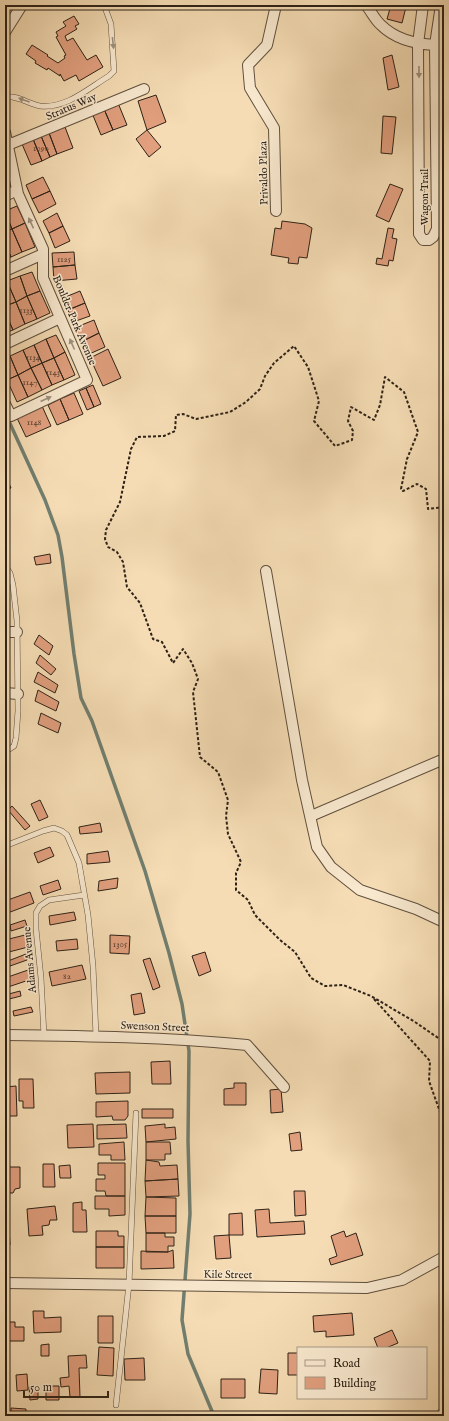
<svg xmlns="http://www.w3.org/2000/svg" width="449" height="1421" viewBox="0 0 449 1421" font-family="'IM FELL English',serif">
  <rect width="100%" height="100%" fill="#f5dcb4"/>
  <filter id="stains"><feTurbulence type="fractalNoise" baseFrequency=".005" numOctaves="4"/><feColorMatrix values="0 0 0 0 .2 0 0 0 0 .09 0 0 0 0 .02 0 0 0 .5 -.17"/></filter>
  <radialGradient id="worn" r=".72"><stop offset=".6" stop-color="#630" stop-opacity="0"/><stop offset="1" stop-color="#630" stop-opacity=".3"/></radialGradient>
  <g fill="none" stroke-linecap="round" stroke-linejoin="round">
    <path stroke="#717e6f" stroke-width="3.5" d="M7 417 45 500 58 535 62 557 74 654 81 698 92 721 145 871 169 953 182 1004 189 1051 188 1141 190 1214 182 1320 188 1354 214 1416"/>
  </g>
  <path fill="#e19f7e" stroke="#2e2217" d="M391 5H410L409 8 406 7 402 23 387 19Z
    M74 16 79 24 75 26 77 29 65 36 67 41 73 38 87 60 96 55 103 67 79 81 76 75 64 81 60 74V76L48 68 47 70 35 63 36 61 26 54 32 45 48 55 47 56 58 63 65 58 64 56 66 55 56 37 58 36 56 32 66 26 63 22Z
    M392 55 399 87 388 90 383 58Z
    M156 95 166 122 147 130 138 101Z
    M118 103 127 125 113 130 104 109Z
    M104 109 113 130 101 135 92 113Z
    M383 116 396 117 392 154 381 153Z
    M65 127 73 148 57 154 49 133Z
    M147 130 161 147 149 157 136 139Z
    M49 133 57 154 50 157 41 136Z
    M41 136 50 157 42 161 33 139Z
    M33 139 42 161 31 165 22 144Z
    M43 177 50 191 32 199 26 185Z
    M390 184 403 189 389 222 376 216Z
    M50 191 56 204 39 213 32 199Z
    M17 206 25 223 12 229 5 211Z
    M5 212 12 229 5 232Z
    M57 213 63 226 49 233 43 221Z
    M282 221 305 224 312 228 307 258 299 257 298 264 288 263 289 258 271 255 275 228 281 229Z
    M25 223 35 247 22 252 12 229Z
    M63 226 70 241 55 248 49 233Z
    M388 228 394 229 392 238 397 239 393 261 389 260 388 266 376 264 377 258 382 259Z
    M12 229 22 252 11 257 5 243V232Z
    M5 243 11 257 5 259Z
    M74 252 75 265 53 267 52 253Z
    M75 265 77 279 54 281 53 267Z
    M32 272 40 291 27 296 20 276Z
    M20 276 27 296 16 302 7 281Z
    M7 281 16 302 5 306V282Z
    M40 291 50 313 37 319 27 296Z
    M80 291 85 303 68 310 63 298Z
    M27 296 37 319 25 324 16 302Z
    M16 302 25 324 13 330 5 312V306Z
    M85 303 90 316 73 322 68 310Z
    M5 312 13 330 5 333Z
    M94 320 99 333 81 342 74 328Z
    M99 333 105 347 87 355 81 342Z
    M56 335 65 352 54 358 46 339Z
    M46 339 54 358 42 363 34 345Z
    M34 345 42 363 31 368 23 350Z
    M108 349 121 378 103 386 90 358Z
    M23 350 31 368 18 375 10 356Z
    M65 352 75 375 64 380 54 358Z
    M10 356 18 375 7 380 5 375V358Z
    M54 358 64 380 52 385 42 363Z
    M42 363 52 385 42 390 31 368Z
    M31 368 42 390 28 397 18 375Z
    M18 375 28 397 17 402 7 380Z
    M93 385 101 404 94 407 86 388Z
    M86 388 94 407 87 410 79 391Z
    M74 393 83 414 69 420 60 399Z
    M60 399 69 420 57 425 48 405Z
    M42 406 51 426 26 437 17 418Z
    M5 475 11 488 5 490Z
    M50 554 51 563 36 565 34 557Z
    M39 635 53 646 49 655 34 644Z
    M40 655 56 669 51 675 36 663Z
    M38 672 58 685 55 693 34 682Z
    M38 690 59 702 56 711 35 701Z
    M41 713 61 723 58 733 38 724Z
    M40 800 48 817 39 821 31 804Z
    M12 806 30 826 25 830 8 810Z
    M100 823 102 832 80 834 79 827Z
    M50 847 54 856 38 863 34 853Z
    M108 851 110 862 87 864V854Z
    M118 878 117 888 98 891 99 881Z
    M58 880 61 889 43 895 40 886Z
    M30 892 34 903 5 914V901Z
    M74 912 76 920 50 925 49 916Z
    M25 920 27 926 11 931 10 925Z
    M29 934 32 946 5 953V940Z
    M110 935 130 936 129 954 110 953Z
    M77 939 78 949 57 951 56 941Z
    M205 952 211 971 199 976 192 956Z
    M26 954 27 960 10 966 8 961Z
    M150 958 160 987 153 990 143 960Z
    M82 965 86 979 52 986 49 972Z
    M31 969 32 979 5 988V978Z
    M20 991 21 996 5 1000V995Z
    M141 993 145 1013 134 1015 131 995Z
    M31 1007 33 1012 14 1016 13 1011Z
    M170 1061 171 1084H152L151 1062Z
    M130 1072V1093L96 1094 95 1073Z
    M19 1079H33L34 1108H23V1101H19Z
    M234 1083H246V1105H224V1089L234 1088Z
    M16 1086 17 1116H5V1087Z
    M281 1089 283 1112 271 1113 270 1090Z
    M128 1101V1116L125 1120H113L112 1116 96 1117V1102Z
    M142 1109H173V1118H142Z
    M93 1124 94 1147 68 1148 67 1125Z
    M126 1124 127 1138 97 1139V1125Z
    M165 1124V1128L175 1127 176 1139 146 1142 145 1126Z
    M300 1132 302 1150 291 1151 289 1134Z
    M124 1142 125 1160H111V1155H99V1144Z
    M146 1142H170L171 1154H165V1160H146Z
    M146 1160 159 1162 160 1166 177 1165 178 1179 145 1181Z
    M98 1163H125V1196H106L105 1191H96V1179H105V1175H98Z
    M43 1164H54L55 1187H43Z
    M70 1165 71 1178H60L59 1166Z
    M5 1167H20V1188L15 1189 13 1193H5Z
    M178 1179 179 1196 146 1197 145 1181Z
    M294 1191H305L306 1215 295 1216Z
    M95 1196H125V1215L109 1216V1209H95Z
    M146 1197 176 1198V1216H145Z
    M82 1202V1210H86L87 1232H73V1203Z
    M55 1206 57 1220H50L49 1225 42 1226 43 1235 29 1236 27 1209Z
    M269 1209 270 1223 304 1221 305 1234 257 1237 255 1210Z
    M242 1213 243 1235H229V1214Z
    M145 1216H176V1233H146Z
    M5 1227H9L10 1245H5Z
    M96 1231H118V1236H124V1247H96Z
    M344 1231 346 1237 356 1233 363 1255 331 1265 329 1259 337 1256 331 1236Z
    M146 1233H165V1237H174V1246H168V1252H146Z
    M229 1235 231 1258 216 1259 214 1236Z
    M96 1247H124V1268H96Z
    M173 1250 174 1268 141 1269V1251L168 1252Z
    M33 1311H44V1318L61 1317V1332L34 1333Z
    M352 1313 354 1335 326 1337V1331L314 1332 313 1316Z
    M98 1316H113V1343H98Z
    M5 1322H15V1327H24V1341H5Z
    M392 1330 398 1343 386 1348H378L374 1338Z
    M49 1344V1356H41V1345Z
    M99 1347 114 1348 113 1376 97 1375Z
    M288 1353H298V1375H288Z
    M86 1355 87 1368H79L80 1397H70L69 1386 61 1387 60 1378 69 1377 68 1356Z
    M144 1358 145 1380H125L124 1359Z
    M261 1369 278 1370 277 1394 259 1393Z
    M27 1374 28 1390 17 1391 16 1375Z
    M221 1379H245V1398H221Z
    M46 1386H59V1400H46Z
    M29 1387H38V1399L30 1400Z
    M11 1408 26 1409V1416H11Z"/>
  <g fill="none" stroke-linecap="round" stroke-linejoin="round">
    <defs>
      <path id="service" d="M5 97C18 95 28 104 40 106 66 109 89 88 109 76L114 71 111 24 104 5
        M5 566 10 573 13 585 17 621 18 711 16 738 14 746 5 752
        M5 846 43 831 54 828 62 831 67 835 79 863 88 915 93 966 96 1036
        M44 1036 41 978 36 929V913L40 906 49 900 84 895
        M116 1405 129 1284 136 1113
        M436 1416 440 1412 444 1410"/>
      <path id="minor" d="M276 5 267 45 248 65 250 88 274 128 276 211
        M366 5C371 11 375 20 381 25 395 39 416 44 435 45
        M423 5 418 44 419 234 423 240H429L433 237 437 229 435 45 441 5
        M5 32 22 5
        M5 132 18 194 43 249V278L87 380 11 416 5 404
        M8 145 144 89
        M5 196 17 190
        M5 271 43 254
        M5 344 60 318
        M266 571 302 780 317 847 331 867 360 890 416 909 444 922
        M5 632H17
        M5 693 18 694
        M311 816 444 759
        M5 1035C86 1036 166 1037 247 1045L284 1087
        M5 1283 367 1288 402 1280 444 1257"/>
    </defs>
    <use href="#service" stroke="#60503e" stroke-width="6"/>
    <use href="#minor" stroke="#60503e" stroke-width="12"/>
    <path stroke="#2e2217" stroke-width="2" stroke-dasharray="3 2" stroke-linecap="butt" d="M444 507 428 509 426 489 417 484 403 491 401 489 407 459 418 432 404 392 385 377 380 405 374 420 351 407 348 421 353 431 352 440 335 446 314 421 319 401 308 367 294 346 274 363 265 376 260 389 246 402 230 412 196 419 183 414 176 415 175 431 164 436 137 437 131 449 120 502 106 530 105 539 108 547 117 552 123 562 127 587 140 603 153 639 162 642 173 663 183 649 192 663 198 679 193 692 200 757 218 772 228 800 226 816 228 834 241 862 236 873V890L248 900 255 915 280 940 295 952 311 978 325 986 343 985 371 996 415 1022 444 1042
      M374 999 430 1061 429 1081 444 1123"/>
    <use href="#service" stroke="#f8e8ce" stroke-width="5"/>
    <use href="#minor" stroke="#f8e8ce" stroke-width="10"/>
  </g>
  <defs><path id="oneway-solid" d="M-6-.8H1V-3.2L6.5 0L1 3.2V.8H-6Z"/></defs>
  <g fill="#9d8f7c">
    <use href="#oneway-solid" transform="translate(113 43) rotate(84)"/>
    <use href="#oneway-solid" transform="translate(419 72) rotate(90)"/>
    <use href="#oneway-solid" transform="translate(24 100) rotate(-160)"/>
    <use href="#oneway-solid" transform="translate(31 223) rotate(-115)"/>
    <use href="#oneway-solid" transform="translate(72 344) rotate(-114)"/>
    <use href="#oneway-solid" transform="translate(46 399) rotate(-25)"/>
  </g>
  <g text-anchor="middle" stroke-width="3" stroke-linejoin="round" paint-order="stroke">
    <g font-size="9" fill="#5b4131">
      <text x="41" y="151">1090</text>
      <text x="64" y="262">1125</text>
      <text x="26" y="313">1133</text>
      <text x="33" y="360">1134</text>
      <text x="53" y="375">1143</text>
      <text x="30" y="385">1147</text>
      <text x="34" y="425">1148</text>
      <text x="120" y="947">1305</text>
      <text x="67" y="979">82</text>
    </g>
    <g font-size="11" fill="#2e2217" stroke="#f8e8ce">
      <text transform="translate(71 106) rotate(-23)" y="4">Stratus Way</text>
      <text transform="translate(263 173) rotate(-91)" y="4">Privaldo Plaza</text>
      <text transform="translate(424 197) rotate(-90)" y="4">Wagon Trail</text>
      <text transform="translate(75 320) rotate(67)" y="4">Boulder Park Avenue</text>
      <text transform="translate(29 960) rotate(-95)" y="4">Adams Avenue</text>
      <text transform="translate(155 1026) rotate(2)" y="4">Swenson Street</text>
      <text transform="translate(228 1274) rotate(1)" y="4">Kile Street</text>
    </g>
  </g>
  <rect width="449" height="1421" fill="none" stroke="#f5dcb4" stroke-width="20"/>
  <rect x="6" y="6" width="437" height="1409" fill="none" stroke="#2e2217" stroke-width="2"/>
  <rect x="10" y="10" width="429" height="1401" fill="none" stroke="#2e2217"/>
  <rect x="297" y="1347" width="130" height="52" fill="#f8e8ce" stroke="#a79985"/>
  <rect x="305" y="1360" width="20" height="6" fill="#f8e8ce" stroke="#a79985"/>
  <text x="333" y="1367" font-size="12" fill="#2e2217">Road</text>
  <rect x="305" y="1377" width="20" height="12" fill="#e19f7e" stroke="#a79985"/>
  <text x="333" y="1387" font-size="12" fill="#2e2217">Building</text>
  <path d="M24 1391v6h84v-6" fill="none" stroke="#2e2217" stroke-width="2"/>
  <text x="30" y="1391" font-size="12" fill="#2e2217" stroke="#f8e8ce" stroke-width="3" paint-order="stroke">50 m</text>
  <rect width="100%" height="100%" filter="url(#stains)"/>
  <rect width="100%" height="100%" fill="url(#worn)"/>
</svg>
